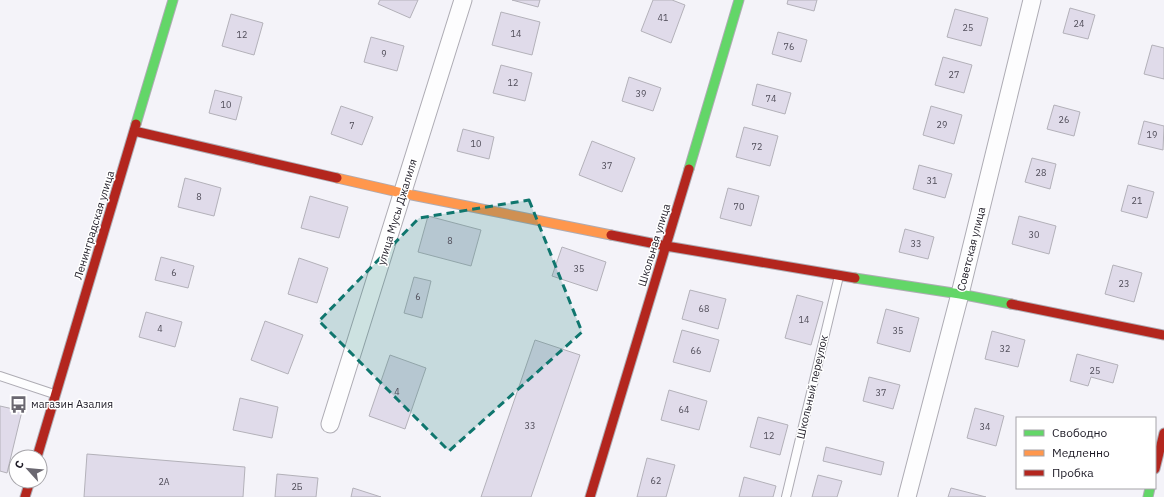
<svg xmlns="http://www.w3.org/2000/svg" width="1164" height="497" viewBox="0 0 1164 497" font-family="'IBM Plex Sans',sans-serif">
  <rect width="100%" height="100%" fill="#f4f3f9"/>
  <path fill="#e0dbea" stroke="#b3b1b9" d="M380 0H418L410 18 378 4Z
    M512 0H540L538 7Z
    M653 0H672L685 5 671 43 641 31Z
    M788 0H817L814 11 787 4Z
    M1070 8 1095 15 1088 39 1063 33Z
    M955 9 988 18 981 46 947 37Z
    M501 12 540 22 532 55 492 45Z
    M231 14 263 23 254 55 222 46Z
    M778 32 807 40 801 62 772 54Z
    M371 37 404 46 397 71 364 62Z
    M1152 45 1164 48V79L1144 74Z
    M943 57 972 65 964 93 935 85Z
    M501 65 532 73 525 101 493 93Z
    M629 77 661 88 653 111 622 101Z
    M757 84 791 93 785 114 752 105Z
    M215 90 242 97 236 120 209 113Z
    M1054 105 1080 112 1074 136 1047 129Z
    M341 106 373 117 362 145 331 134Z
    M931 106 962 115 954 144 923 135Z
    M1144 121 1164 126 1163 150 1138 144Z
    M744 127 778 136 770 166 736 157Z
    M463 129 494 137 489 159 457 151Z
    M592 141 635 158 622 192 579 175Z
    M1032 158 1056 164 1050 189 1025 182Z
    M919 165 952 174 945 198 913 189Z
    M185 178 221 188 214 216 178 207Z
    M1128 185 1154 192 1147 218 1121 211Z
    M728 188 759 196 751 226 720 218Z
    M310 196 348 207 339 238 301 228Z
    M428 216 481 230 471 266 418 252Z
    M1019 216 1056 226 1049 254 1012 244Z
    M905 229 934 237 928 259 899 252Z
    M562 247 606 262 597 291 552 276Z
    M161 257 194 266 188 288 155 280Z
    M299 258 328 268 317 303 288 294Z
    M1113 265 1142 273 1134 302 1105 294Z
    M414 277 431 281 422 318 404 313Z
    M690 290 726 299 718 329 682 319Z
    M797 295 823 302 811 345 785 338Z
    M886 309 919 318 910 352 877 343Z
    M146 312 182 322 175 347 139 337Z
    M265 321 303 335 288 374 251 360Z
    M682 330 719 340 710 372 673 362Z
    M992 331 1025 340 1018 367 985 359Z
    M535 340 580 355 531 497H481Z
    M1077 354 1118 365 1113 383 1091 377 1088 386 1070 381Z
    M390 355 426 368 405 429 369 416Z
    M869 377 900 385 893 409 863 401Z
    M669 390 707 401 699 430 661 420Z
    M240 398 278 407 272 438 233 430Z
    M0 406 22 411 7 473 0 471Z
    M975 408 1004 416 996 446 967 438Z
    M758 417 788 425 780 455 750 447Z
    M826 447 884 462 881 475 823 461Z
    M87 454 245 467 243 497H84Z
    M647 458 675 465 666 497H637Z
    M277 474 318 478 316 497H275Z
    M818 475 842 481 837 497H812Z
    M744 477 776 486 773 497H739Z
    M353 488 381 497H351Z
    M951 488 986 497H948Z"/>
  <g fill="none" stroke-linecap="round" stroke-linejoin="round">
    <defs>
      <path id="lane" d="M0 376 54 394
        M786 497 839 276"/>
      <path id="street" d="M330 424 463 0
        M907 497 960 294 1032 0"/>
      <path id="fast" d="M136 124 173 0
        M689 169 739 0
        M855 278 960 294 1011 304
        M1148 497 1150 488"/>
      <path id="slow" d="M337 178 402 193 611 235"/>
      <path id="jam" d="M134 131 337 178
        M611 235 666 246 855 278
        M1011 304 1164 335
        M37 457 136 124
        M1155 469 1164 433
        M25 497 30 481
        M590 497 689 169"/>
    </defs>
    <use href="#lane" stroke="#aeacb4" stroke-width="10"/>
    <use href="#street" stroke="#aeacb4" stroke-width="19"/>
    <use href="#fast" stroke="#aeacb4" stroke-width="11"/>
    <use href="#slow" stroke="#aeacb4" stroke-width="11"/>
    <use href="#jam" stroke="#aeacb4" stroke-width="11"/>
    <use href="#lane" stroke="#fdfdfe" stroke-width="8"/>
    <use href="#street" stroke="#fdfdfe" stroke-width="17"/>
    <use href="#fast" stroke="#63d668" stroke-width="9"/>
    <use href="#slow" stroke="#ff974d" stroke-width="9"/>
    <use href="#jam" stroke="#b3261e" stroke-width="9"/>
  </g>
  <path fill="#0f766e" fill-opacity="0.2" stroke="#0f766e" stroke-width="3" stroke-dasharray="8 5" stroke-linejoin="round" d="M529 200 582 332 449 451 319 321 419 218Z"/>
  <defs>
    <symbol id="bus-bare" viewBox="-9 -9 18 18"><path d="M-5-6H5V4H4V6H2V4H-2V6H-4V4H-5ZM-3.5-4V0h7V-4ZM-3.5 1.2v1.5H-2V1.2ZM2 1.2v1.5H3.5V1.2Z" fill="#6a6770" stroke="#fff" stroke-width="2.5" paint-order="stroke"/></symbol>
  </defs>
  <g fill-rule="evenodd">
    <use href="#bus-bare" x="6" y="392" width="25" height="25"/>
  </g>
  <g text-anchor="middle" stroke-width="3" stroke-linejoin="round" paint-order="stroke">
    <g font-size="9" fill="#4f4c58">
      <text x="663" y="21">41</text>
      <text x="1079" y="27">24</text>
      <text x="968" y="31">25</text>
      <text x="516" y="37">14</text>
      <text x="242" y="38">12</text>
      <text x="789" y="50">76</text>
      <text x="384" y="57">9</text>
      <text x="954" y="78">27</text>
      <text x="513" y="86">12</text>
      <text x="641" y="97">39</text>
      <text x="771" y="102">74</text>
      <text x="226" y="108">10</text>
      <text x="1064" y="123">26</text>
      <text x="942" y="128">29</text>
      <text x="352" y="129">7</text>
      <text x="1152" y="138">19</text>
      <text x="476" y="147">10</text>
      <text x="757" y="150">72</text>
      <text x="607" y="169">37</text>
      <text x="1041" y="176">28</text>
      <text x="932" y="184">31</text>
      <text x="199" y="200">8</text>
      <text x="1137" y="204">21</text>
      <text x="739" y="210">70</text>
      <text x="1034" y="238">30</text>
      <text x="450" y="244">8</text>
      <text x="916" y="247">33</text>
      <text x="579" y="272">35</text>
      <text x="174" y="276">6</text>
      <text x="1124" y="287">23</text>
      <text x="418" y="300">6</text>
      <text x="704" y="312">68</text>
      <text x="804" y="323">14</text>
      <text x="160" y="332">4</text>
      <text x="898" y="334">35</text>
      <text x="1005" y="352">32</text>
      <text x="696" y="354">66</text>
      <text x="1095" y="374">25</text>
      <text x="397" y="395">4</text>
      <text x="881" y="396">37</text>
      <text x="684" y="413">64</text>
      <text x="530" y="429">33</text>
      <text x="985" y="430">34</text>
      <text x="769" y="439">12</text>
      <text x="656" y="484">62</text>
      <text x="164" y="485">2А</text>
      <text x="297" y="490">2Б</text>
    </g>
    <g font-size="11" fill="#1f1c27" stroke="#fff">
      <text transform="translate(397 212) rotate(-73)" y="4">улица Мусы Джалиля</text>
      <text transform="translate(94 225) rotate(-73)" y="4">Ленинградская улица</text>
      <text transform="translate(654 245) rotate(-73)" y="4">Школьная улица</text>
      <text transform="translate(971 249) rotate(-76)" y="4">Советская улица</text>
      <text transform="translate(812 387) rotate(-77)" y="4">Школьный переулок</text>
    </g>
    <g font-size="11" fill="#1f1c27" stroke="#fff" text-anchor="start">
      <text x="31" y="408">магазин Азалия</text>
    </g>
  </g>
  <rect x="1016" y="417" width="140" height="72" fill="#ffffff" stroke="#a5a4a9"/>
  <rect x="1024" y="430" width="20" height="6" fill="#63d668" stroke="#a5a4a9"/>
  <text x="1052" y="437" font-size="12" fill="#1f1c27">Свободно</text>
  <rect x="1024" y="450" width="20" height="6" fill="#ff974d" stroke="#a5a4a9"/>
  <text x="1052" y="457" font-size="12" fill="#1f1c27">Медленно</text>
  <rect x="1024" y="470" width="20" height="6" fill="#b3261e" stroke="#a5a4a9"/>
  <text x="1052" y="477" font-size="12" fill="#1f1c27">Пробка</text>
  <g transform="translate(28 469) rotate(297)"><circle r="19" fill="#ffffff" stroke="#a5a4a9"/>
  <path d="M0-3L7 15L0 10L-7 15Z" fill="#6a6770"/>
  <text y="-6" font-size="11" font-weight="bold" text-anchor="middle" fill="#1f1c27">С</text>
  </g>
</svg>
